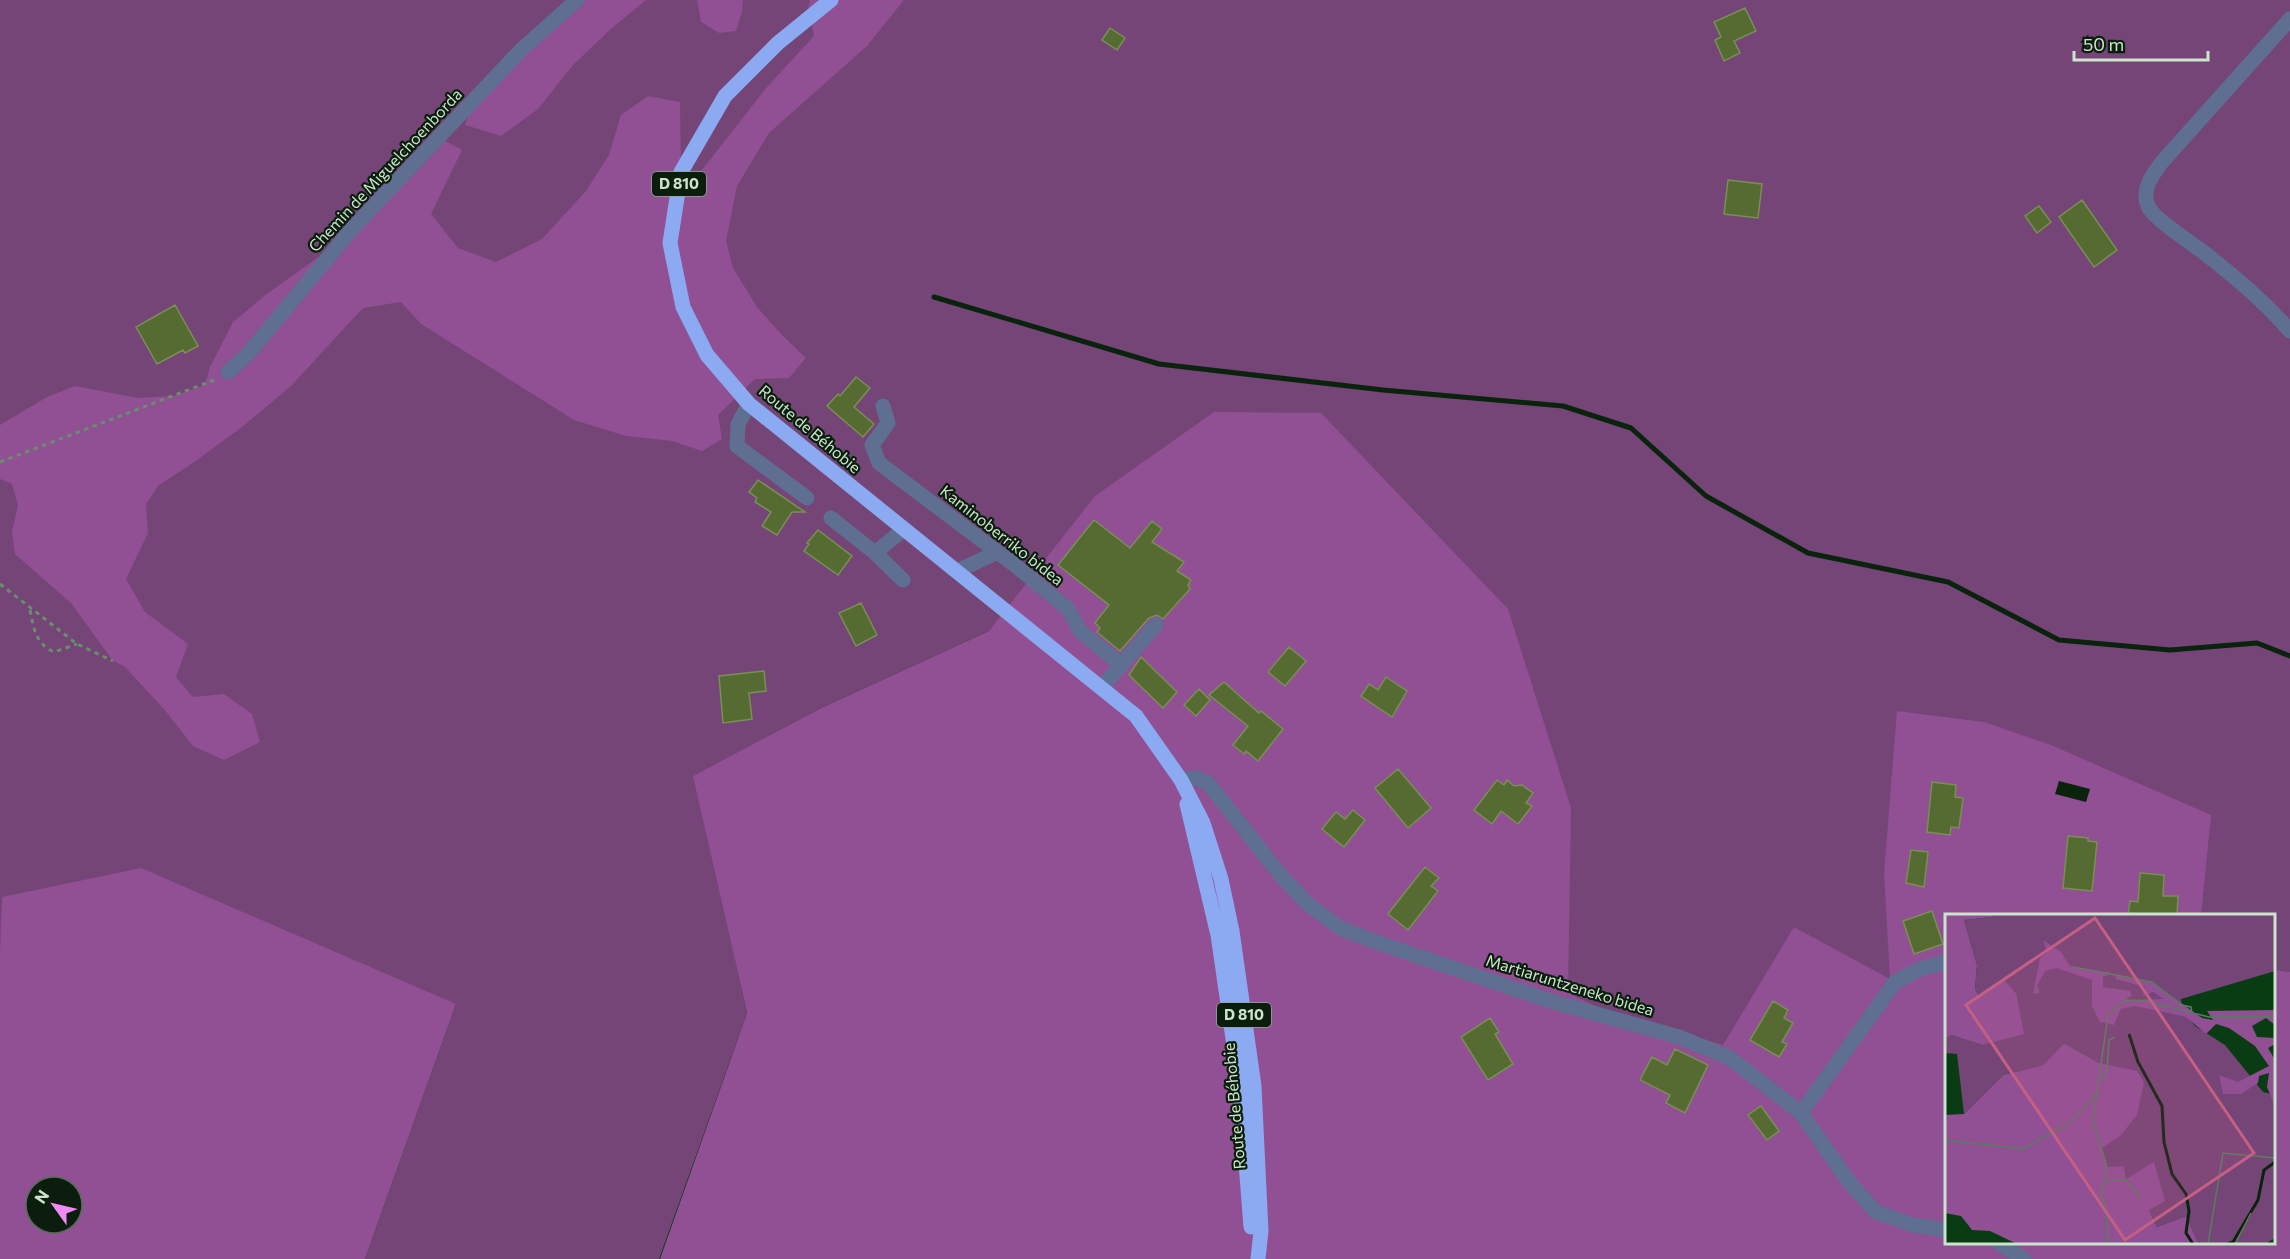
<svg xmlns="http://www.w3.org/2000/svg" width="2290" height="1259" viewBox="0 0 2290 1259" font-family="Commissioner,sans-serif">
  <rect width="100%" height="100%" fill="#0a3c13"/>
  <path fill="#744576" d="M0 0H2290V972L2274 969V916H1946L1739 1181 989 631 821 708 694 776 747 1013 659 1259H365L456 1004 0 952Z"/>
  <path fill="#914f94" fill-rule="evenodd" d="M577 0H646L612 28 573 65 538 109 501 136 465 125 473 102Z
    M697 0H743L742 12 736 31 719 33 701 22Z
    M810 0H904L867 46 769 133 737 186 726 241 733 268 757 307 782 335 806 358 789 378 755 379 718 415 722 439 702 451 672 441 626 436 574 420 421 324 401 302 363 308 291 386 242 427 193 463 159 485 146 504 148 533 126 579 145 612 188 644 176 677 193 697 224 694 252 714 260 742 224 760 193 746 163 708 124 666 113 661 71 603 15 554 12 532 18 505 12 484 0 479V425L47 397 75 386 138 398 174 396 205 385 210 367 233 322 268 293 320 256 440 138 462 150 431 214 458 248 496 262 542 239 586 191 609 155 621 115 648 96 680 102 681 172 698 175 767 87 814 36 808 7Z
    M1214 412 1321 413 1508 609 1571 808 1568 993 1600 1008 1723 1045 1794 927 1890 979 1884 873 1897 711 1984 722 2051 745 2211 815 2201 915 1946 916V1242H2274V969L2290 972V1259H660L747 1013 693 776 821 708 989 631 1095 496Z
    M141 868 456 1004 365 1259H0V952L2 897ZM36 1187H72V1223H36Z"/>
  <path fill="#0a230d" d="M2059 781 2090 789 2086 802 2055 794Z"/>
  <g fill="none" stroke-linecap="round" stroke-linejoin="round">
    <path stroke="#0a230d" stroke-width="5" d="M934 297 1159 364 1383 390 1563 406 1631 428 1706 496 1808 553 1948 582 2059 640 2170 650 2257 643 2290 656"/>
  </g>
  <path fill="#566b32" stroke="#799055" stroke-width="1.5" d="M1745 8 1756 31 1734 41 1740 53 1724 61 1715 40 1721 37 1714 22Z
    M1110 28 1125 38 1117 50 1102 40Z
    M1728 180 1762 184 1758 218 1724 214Z
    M2082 200 2117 250 2094 267 2059 217Z
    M2039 206 2051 222 2037 233 2025 216Z
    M175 305 198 346 185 353 183 350 157 364 136 327Z
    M856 377 870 388 854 407 874 424 863 437 827 406 838 394 840 396Z
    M758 480 805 512H792L777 535 762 526 771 512 755 502 757 498 749 492Z
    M1094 520 1130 548 1152 521 1162 529 1152 542 1184 562 1177 571 1191 580 1188 585 1190 589 1163 619 1157 615 1149 618 1120 651 1097 632 1100 628 1095 623 1109 605 1058 565Z
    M818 530 852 556 838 575 804 551 809 544 807 543Z
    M861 603 877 635 856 646 839 613Z
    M1289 647 1306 661 1285 686 1268 672Z
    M1141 657 1177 692 1163 708 1129 675Z
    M764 671 766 691 749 693 752 719 723 723 719 676Z
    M1386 677 1407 691 1392 717 1361 696 1369 684 1378 690Z
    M1224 682 1259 713 1261 711 1283 729 1258 761 1246 751 1244 754 1233 745 1248 726 1209 695Z
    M1199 689 1210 700 1196 716 1184 705Z
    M1398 769 1431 808 1408 828 1375 788Z
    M1497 780 1504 785 1507 780 1514 786 1522 785 1533 793 1526 803 1532 806 1518 824 1501 811 1492 824 1474 810Z
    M1932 782 1956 785 1955 797 1963 798 1959 828 1951 827 1950 835 1927 832Z
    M1353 810 1365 820 1344 847 1322 829 1336 812 1345 819Z
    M2068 836 2088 838V841L2097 842 2092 891 2063 888Z
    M1911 850 1928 852 1924 887 1906 883Z
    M1425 867 1439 878 1431 886 1438 891 1408 930 1388 914Z
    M2140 873 2164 875 2163 896H2178L2177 915H2128L2130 901 2138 902Z
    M1932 911 1943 944 1914 954 1903 921Z
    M1773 1001 1788 1010 1784 1018 1793 1023 1782 1042 1787 1044 1779 1057 1750 1040Z
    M1490 1018 1499 1032 1495 1034 1513 1064 1488 1080 1461 1037Z
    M1675 1049 1708 1065 1685 1113 1666 1103 1670 1095 1640 1080 1652 1057 1667 1065Z
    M1761 1106 1779 1131 1767 1140 1748 1115Z"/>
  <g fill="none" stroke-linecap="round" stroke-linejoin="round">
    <path stroke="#688e6d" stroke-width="3" stroke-dasharray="4.5 4.5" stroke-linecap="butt" d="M0 462 214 380
      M0 584 77 644 113 661
      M30 610C34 629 35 643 54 652L77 644"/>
    <path stroke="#5f6f91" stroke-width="15" d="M2290 19 2162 162C2152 175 2140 191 2149 208 2156 220 2190 242 2202 251 2235 277 2263 300 2290 331
      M228 372 248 354 351 230 522 49 577 0
      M749 404 738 424 737 446 807 498
      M883 406 888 423 872 445 879 463 1016 566 1068 609 1080 631 1121 665 1101 688
      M831 518 875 553 903 580
      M875 553 904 529
      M957 571 998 552
      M1121 665 1156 625
      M1181 780 1196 778 1208 783 1282 877 1309 905 1340 928 1376 942 1550 1001 1679 1037 1730 1058 1801 1113 1849 1182 1876 1212 1913 1225 1946 1230
      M1801 1113 1895 982 1920 969 1946 962
      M1997 1242 2024 1259"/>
    <path stroke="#8baaf1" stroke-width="15" d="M831 0 778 43 725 96 681 172 670 243 683 307 707 355 749 404 1136 716 1181 780 1203 823 1221 879 1232 931 1254 1086 1261 1231 1258 1259
      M1187 804 1218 935 1240 1087 1251 1227"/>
  </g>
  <g text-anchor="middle" stroke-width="4.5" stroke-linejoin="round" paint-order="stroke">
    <g fill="#0b1e0d" stroke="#91a993" stroke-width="1.5">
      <rect x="652" y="172" width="54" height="24" rx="4.5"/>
      <rect x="1217" y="1003" width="54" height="24" rx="4.5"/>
    </g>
    <g font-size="15" font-weight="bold" fill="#cbe4cc">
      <text x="679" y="189">D 810</text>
      <text x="1244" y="1020">D 810</text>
    </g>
    <g font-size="16" fill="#cbe4cc" stroke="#0b1e0d">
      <text transform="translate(385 170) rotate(-47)" y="6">Chemin de Miguelchoenborda</text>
      <text transform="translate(810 429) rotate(40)" y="6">Route de Béhobie</text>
      <text transform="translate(1002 535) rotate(38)" y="6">Kaminoberriko bidea</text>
      <text transform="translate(1570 985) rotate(17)" y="6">Martiaruntzeneko bidea</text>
      <text transform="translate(1234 1106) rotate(-95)" y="6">Route de Béhobie</text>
    </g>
  </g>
  <g transform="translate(1945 914)">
    <rect width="330" height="330" fill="#0a3c13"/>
    <path d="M47 0H330V57L236 85 237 96 250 112 280 131 318 178 330 181V324L320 330H254L241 302 212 313 204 296 119 263 154 149 119 129 98 151 58 161 19 200 12 140 0 139V126L6 121 37 131 71 79 58 66 34 82 30 75 32 51 19 6 47 3Z" fill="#744576"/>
    <path d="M0 0H47V3L19 6 32 51 30 75 34 82 59 66 71 79 79 120 37 131 6 121 0 126ZM98 26 116 38 125 52 167 59 158 63V73L185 77 187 81 180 86 219 85 208 78 198 82 200 73 171 65 170 60 207 68 257 104 268 106 262 97 330 96V111L321 104 307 112 312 123 330 124V130L323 134 330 146V193L322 173 324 159 314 162 313 169 296 180H278L274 161 293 168 324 152 310 132 284 114 271 110 261 120 241 103 190 92 176 95 169 111 155 108 147 92V66L112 54 100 57 92 72 95 79 88 80 95 44 102 39ZM119 129 154 149 192 157 199 168 192 201 176 221 157 234 163 253 179 252 181 265 209 248 220 287 204 296 212 313 241 302 254 330H72L45 317 27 316 16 302 0 299V201L19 200 58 161 98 151Z" fill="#914f94"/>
    <path fill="none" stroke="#0a230d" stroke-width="3" d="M184 120 193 148 217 192 219 228 227 260 241 280 244 297 241 319 248 330M283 330 288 328 313 286 319 256 330 248"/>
    <path fill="none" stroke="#577f5d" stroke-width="1.5" d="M128 53 207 68 236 91 246 93 247 100M156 165H160L162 156 164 126 170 123M152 180 148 206 162 255 156 280 161 294 163 330M0 226 78 235 126 208 152 179 163 101 180 86 200 87 264 103H330M161 266H181L195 283M263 330 278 239 330 244M290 330 306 299"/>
    <path fill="#c55f83" fill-opacity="0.15" stroke="#c55f83" stroke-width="3" d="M150 4 309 239 180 326 21 91Z"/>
    <rect width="330" height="330" fill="none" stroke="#cbe4cc" stroke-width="3"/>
  </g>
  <g transform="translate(54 1205) rotate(304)"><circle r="28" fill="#0b1e0d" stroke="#586d59" stroke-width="1.5"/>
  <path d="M0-4.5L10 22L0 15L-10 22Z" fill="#f18af4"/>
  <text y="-9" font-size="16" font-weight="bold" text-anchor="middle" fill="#cbe4cc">N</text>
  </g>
  <path d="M2074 51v9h134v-9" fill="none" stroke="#cbe4cc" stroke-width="3"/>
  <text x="2083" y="51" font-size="18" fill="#cbe4cc" stroke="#0b1e0d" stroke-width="4.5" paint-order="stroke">50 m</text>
</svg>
